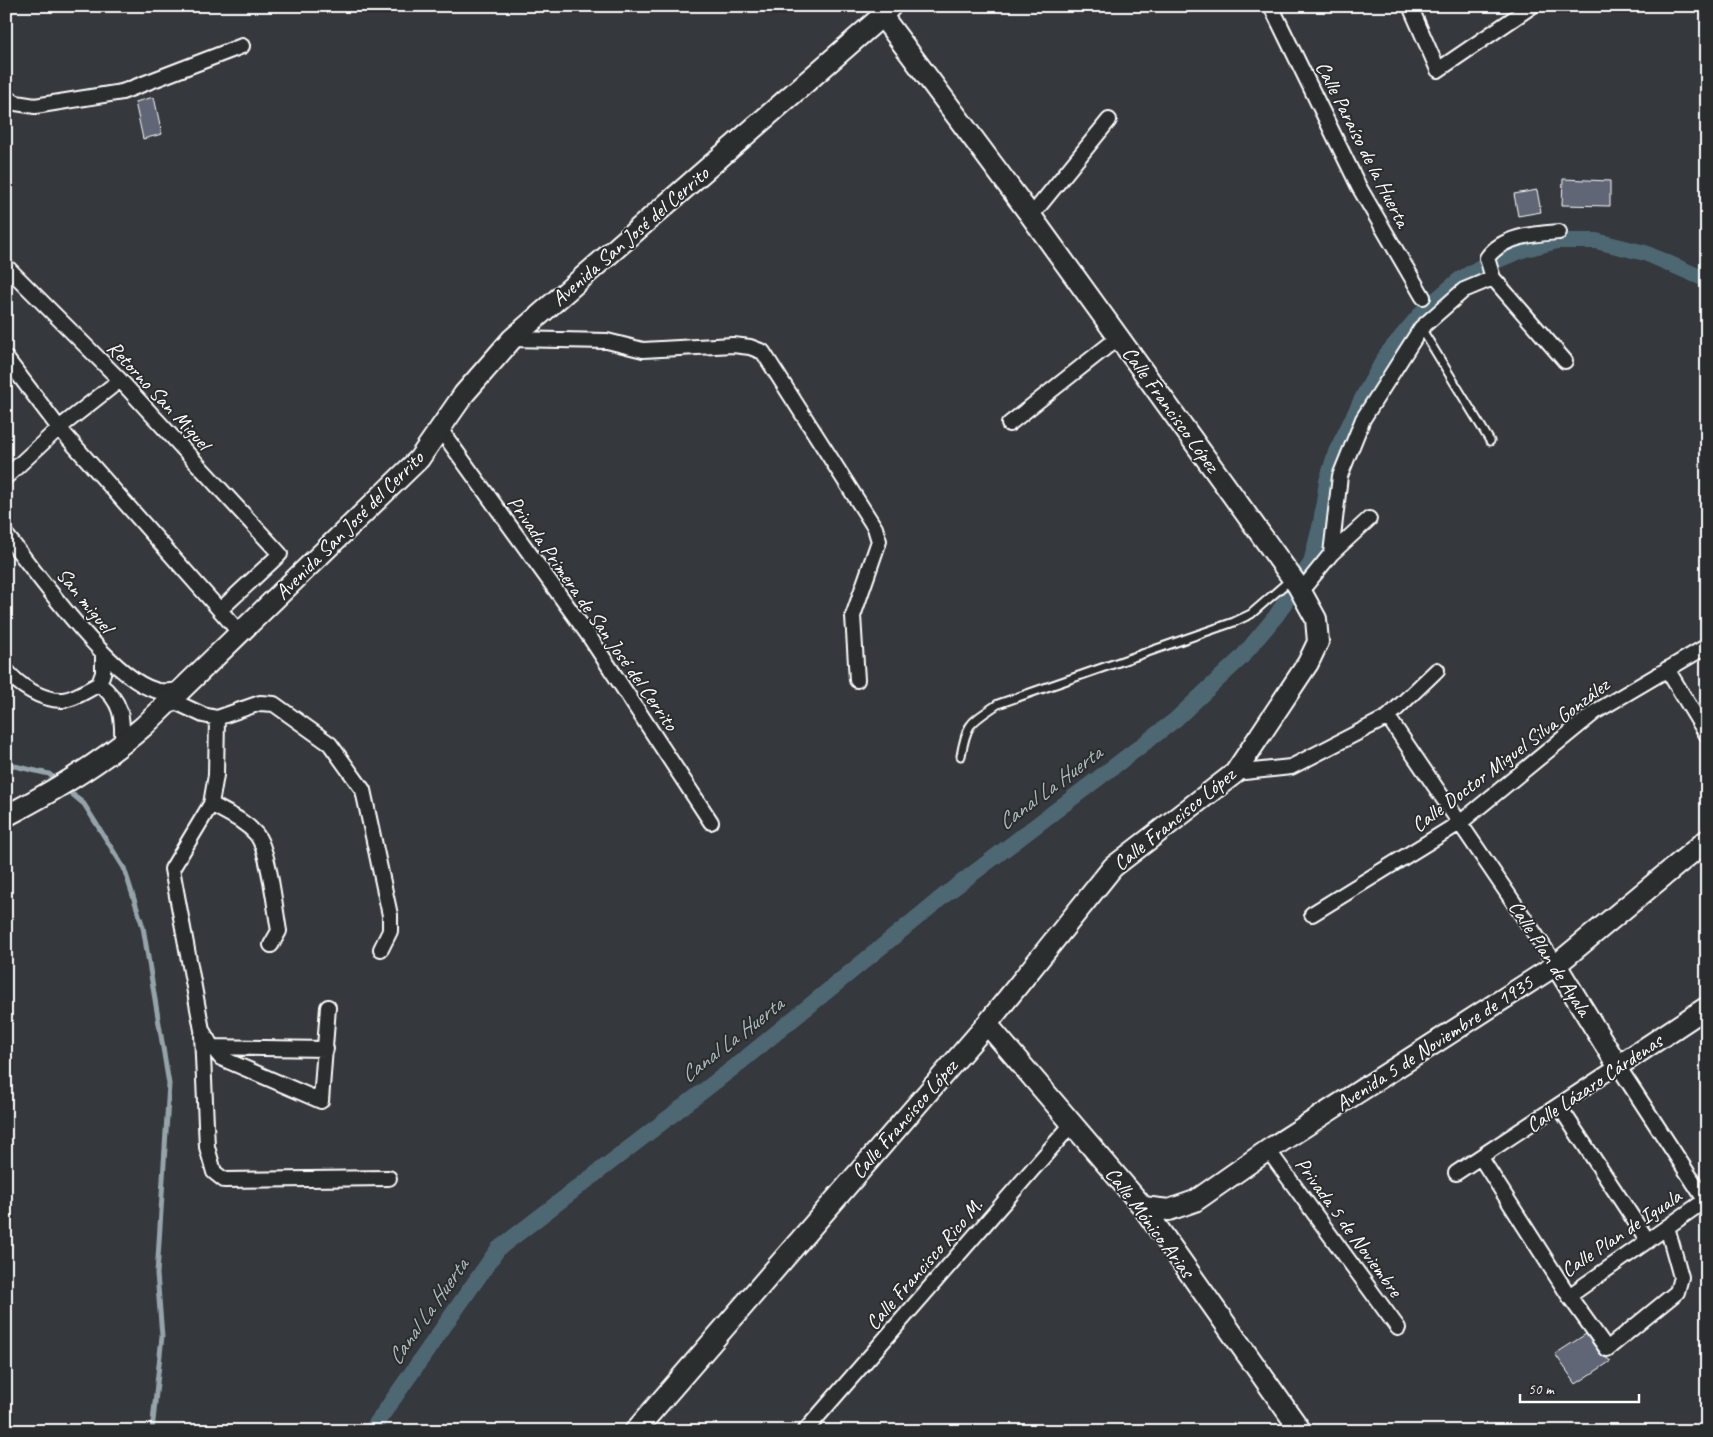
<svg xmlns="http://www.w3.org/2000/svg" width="1713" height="1437" viewBox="0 0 1713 1437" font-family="Caveat,sans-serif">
  <rect width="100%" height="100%" fill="#35383c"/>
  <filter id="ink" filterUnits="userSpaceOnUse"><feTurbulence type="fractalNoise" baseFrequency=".02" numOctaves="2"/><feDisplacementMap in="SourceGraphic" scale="10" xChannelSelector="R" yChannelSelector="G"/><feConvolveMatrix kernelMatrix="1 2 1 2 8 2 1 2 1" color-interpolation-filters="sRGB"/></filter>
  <g filter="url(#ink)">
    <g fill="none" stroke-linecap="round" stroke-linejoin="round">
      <path stroke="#95a4ab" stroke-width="5" d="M6 764 49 774 59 782
        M65 788 84 804 124 868 143 927 169 1084 157 1274 162 1336 152 1431"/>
      <path stroke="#4e6773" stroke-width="16" d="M371 1431 498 1249 737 1065 946 894 1175 720 1241 658 1276 616 1311 563 1321 523 1327 481 1336 452 1364 395 1387 354 1424 310 1459 280 1481 267 1522 250 1557 241H1596L1645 253 1707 280"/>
    </g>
    <path fill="#606674" stroke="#fff" d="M154 97 162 134 143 139 135 102Z
      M1563 179 1610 181V206L1562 205Z
      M1537 190 1541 212 1518 216 1514 194Z
      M1586 1334 1600 1354 1611 1361 1576 1384 1555 1354Z"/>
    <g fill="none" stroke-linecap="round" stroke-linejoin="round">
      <defs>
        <path id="lane" d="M1421 328 1490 441
          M961 756C967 722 970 723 998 704L1234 622 1251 614 1290 580"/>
        <path id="street" d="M1271 6 1359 187 1423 297
          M1410 6 1438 70 1532 6
          M6 97 16 103 35 106 122 92 242 46
          M1031 216 1109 120
          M1559 232C1534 234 1502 236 1487 258L1493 278 1565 361
          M6 266 120 380 280 554 220 610
          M512 339 607 341 643 350 733 345 750 347 763 352 875 528 879 541 853 616 857 680
          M6 358 59 428 240 633
          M1009 424 1119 337
          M440 429 589 636 711 822
          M6 477 59 428 120 380
          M6 535C37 573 110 678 155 690 162 693 174 690 182 690
          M1331 554 1369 519
          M1301 591 1331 554 1340 476 1363 419 1421 328 1464 290 1493 278
          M1667 669 1707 735
          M6 670C18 685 42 701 63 700 75 699 89 689 99 684L103 673V654
          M99 684C122 701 123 717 122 745
          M171 700 203 715 217 718 260 703 274 704 330 744 363 790 390 915V931L381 949
          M1388 717 1556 965
          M217 718 216 775 211 804 172 869 202 1030 212 1047 221 1058 321 1101 328 1007
          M1235 773 1291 767 1388 717 1437 670
          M211 804C226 813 244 820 256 834 269 849 275 909 279 931L271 945
          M1312 914 1461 822 1595 712 1707 646
          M202 1034 207 1147 214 1172 224 1180 389 1178
          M212 1047 326 1049
          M1559 1106 1648 1241
          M1268 1150 1398 1328
          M1481 1158 1569 1296 1607 1349 1677 1292 1681 1277 1667 1227
          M1456 1173 1618 1066 1707 1203
          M1569 1296 1707 1199
          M805 1431 1072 1124"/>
        <path id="secondary" d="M6 816C54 791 104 761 144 726L419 459 464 394 512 339 882 16 891 6
          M1556 965 1618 1066 1707 1007
          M987 1024 1143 1207 1301 1431
          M1143 1207 1169 1210 1195 1201 1268 1150 1556 965 1707 840
          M635 1431 987 1024 1113 867 1235 773 1308 663 1318 642 1316 619 1298 586 1031 216 882 16"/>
      </defs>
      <use href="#lane" stroke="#fff" stroke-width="11"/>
      <use href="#street" stroke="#fff" stroke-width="18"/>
      <use href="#secondary" stroke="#fff" stroke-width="24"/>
      <use href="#lane" stroke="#2a2d2e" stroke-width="7"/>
      <use href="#street" stroke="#2a2d2e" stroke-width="14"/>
      <use href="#secondary" stroke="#2a2d2e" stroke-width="20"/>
    </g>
  </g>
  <g text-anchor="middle" stroke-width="4" stroke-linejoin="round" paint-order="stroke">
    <g font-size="21" fill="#fff" stroke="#2a2d2e">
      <text transform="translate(1363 144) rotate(63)" y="7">Calle Paraíso de la Huerta</text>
      <text transform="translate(630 236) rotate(-41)" y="7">Avenida San José del Cerrito</text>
      <text transform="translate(159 395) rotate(47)" y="7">Retorno San Miguel</text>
      <text transform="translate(1171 409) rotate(54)" y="7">Calle Francisco López</text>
      <text transform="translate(349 525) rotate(-45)" y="7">Avenida San José del Cerrito</text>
      <text transform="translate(85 600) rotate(51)" y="7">San miguel</text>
      <text transform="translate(593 613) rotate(55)" y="7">Privada Primera de San José del Cerrito</text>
      <text transform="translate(1510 755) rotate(-37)" y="7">Calle Doctor Miguel Silva González</text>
      <text transform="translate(1174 819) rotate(-39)" y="7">Calle Francisco López</text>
      <text transform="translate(1550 958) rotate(57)" y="7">Calle Plan de Ayala</text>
      <text transform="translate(1434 1043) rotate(-33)" y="7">Avenida 5 de Noviembre de 1935</text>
      <text transform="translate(1594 1083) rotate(-34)" y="7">Calle Lázaro Cárdenas</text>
      <text transform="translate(904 1119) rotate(-49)" y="7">Calle Francisco López</text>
      <text transform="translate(1150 1222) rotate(53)" y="7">Calle Mónico Arias</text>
      <text transform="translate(1349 1227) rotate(54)" y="7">Privada 5 de Noviembre</text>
      <text transform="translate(1621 1233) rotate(-34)" y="7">Calle Plan de Iguala</text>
      <text transform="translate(924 1264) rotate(-49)" y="7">Calle Francisco Rico M.</text>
    </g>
    <g font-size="22" font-style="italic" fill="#afbbc0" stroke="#2a2d2e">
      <text transform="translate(1049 787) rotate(-37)" y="8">Canal La Huerta</text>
      <text transform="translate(731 1039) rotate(-38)" y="8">Canal La Huerta</text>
      <text transform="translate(427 1311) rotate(-55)" y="8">Canal La Huerta</text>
    </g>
  </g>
  <rect width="1713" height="1437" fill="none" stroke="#2a2d2e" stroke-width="25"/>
  <rect x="12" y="12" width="1688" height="1412" fill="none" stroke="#fff" stroke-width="2" filter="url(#ink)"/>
  <path d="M1520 1394v8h119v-8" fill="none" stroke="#ffffff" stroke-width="2.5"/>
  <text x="1528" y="1394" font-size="15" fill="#ffffff" stroke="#2a2d2e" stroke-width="4" paint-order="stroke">50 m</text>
</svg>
